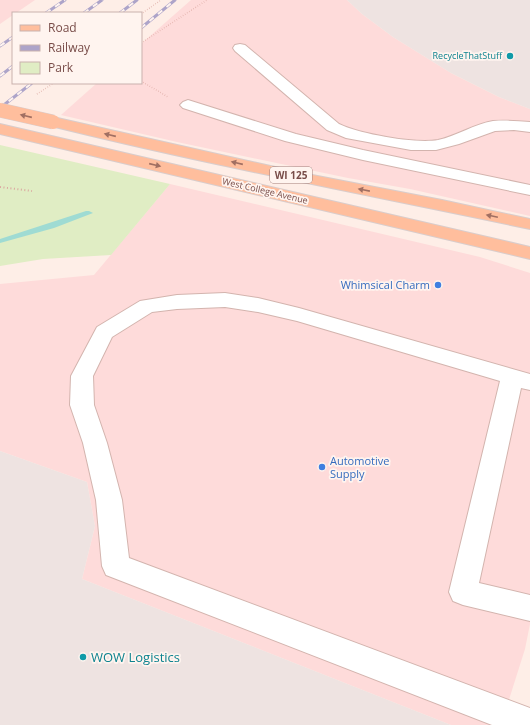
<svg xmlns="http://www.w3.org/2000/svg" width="530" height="725" viewBox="0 0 530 725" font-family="'Open Sans',sans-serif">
  <rect width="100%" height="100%" fill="#feeee7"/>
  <path fill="#fedbda" d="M0 0H35L16 13H13V15L0 24Z
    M191 0H347L362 14 393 37 451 73 499 97 530 109V216L410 189 348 178 177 142 61 115 97 83H141V44Z
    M170 184 480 257 530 273V624L525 649 501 725H451L82 579 95 526 87 482 0 451V284L94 275Z"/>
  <path fill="#eee3e1" d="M347 0H530V109L499 97 451 73 393 37 362 14Z
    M0 451 87 482 95 526 82 579 451 725H0Z"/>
  <path fill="#e0edc4" d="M0 145 170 184 111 255 43 259 0 266Z"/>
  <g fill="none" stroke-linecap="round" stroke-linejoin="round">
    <path fill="#9fdbd3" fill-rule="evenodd" d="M86 211H89L93 213 54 228 0 243V239Z"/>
    <defs>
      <path id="minor" d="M240 44 245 45 339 124C360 134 415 144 438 140 457 136 474 124 493 121 506 120 518 121 530 122V132L514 130 495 131 459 144 436 150H411L346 138 327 130 235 51 233 48 235 45Z
        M188 100 296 134 363 150 530 185V195L363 160 285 141 183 108 180 105 183 102Z
        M225 293 258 298 299 308 530 374V390L521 388 479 583 530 595V621L463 605 453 601 449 592 500 381 297 321 258 312 225 307 177 309 152 312 112 337 93 376 94 405 107 443 122 500 129 558 530 708V725H492L106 575 102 566 96 500 83 443 70 405 71 376 97 327 140 301 177 295Z"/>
      <path id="major" d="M53 117 302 173 442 200 530 219V229C369 195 207 165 47 125L45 122 47 119Z
        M0 124 530 247V259L0 134Z"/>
    </defs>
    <use href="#minor" stroke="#d3b4ae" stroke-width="2"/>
    <use href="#major" stroke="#d9cdcc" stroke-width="2"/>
    <path stroke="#daa69f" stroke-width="1.5" stroke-dasharray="0.5 2" stroke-linecap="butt" d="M141 14 161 0
      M141 43 207 0
      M141 81 168 97
      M37 94 54 83"/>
    <path stroke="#daa69f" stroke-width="2" stroke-dasharray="1 2.5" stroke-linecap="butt" d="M0 187 32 191"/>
    <use href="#minor" fill="#fff" fill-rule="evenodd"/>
    <use href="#major" fill="#ffbe9d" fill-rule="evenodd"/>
    <defs>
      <path id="rail" d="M46 13 65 0
        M84 13 102 0
        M120 13 137 0
        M141 28 175 0
        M0 46 13 37
        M0 76 13 66
        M0 108 32 83"/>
    </defs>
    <use href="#rail" stroke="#ada4c9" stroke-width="3"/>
    <use href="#rail" stroke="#fff4ef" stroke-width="2" stroke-dasharray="5.5" stroke-linecap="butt"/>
    <defs>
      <path id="major-bridge" d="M0 110 53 122"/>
    </defs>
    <use href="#major-bridge" stroke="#d9cdcc" stroke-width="15" stroke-linecap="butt"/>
    <use href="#major-bridge" stroke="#ffbe9d" stroke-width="14"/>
  </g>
  <defs><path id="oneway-solid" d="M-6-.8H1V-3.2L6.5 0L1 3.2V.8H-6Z"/></defs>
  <g fill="#a16f62">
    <use href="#oneway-solid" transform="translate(26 116) rotate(-167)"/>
    <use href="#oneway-solid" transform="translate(110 135) rotate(-167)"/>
    <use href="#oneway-solid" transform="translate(237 163) rotate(-167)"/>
    <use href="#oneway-solid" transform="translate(155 165) rotate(13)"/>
    <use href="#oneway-solid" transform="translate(364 190) rotate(-169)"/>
    <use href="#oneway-solid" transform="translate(492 216) rotate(-168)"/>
  </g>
  <g fill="#0f9aa8" stroke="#fff4ef" stroke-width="1.5">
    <circle cx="510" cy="56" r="4"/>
    <circle cx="83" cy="657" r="4"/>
  </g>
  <g fill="#3f7fe0" stroke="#fff4ef" stroke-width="1.5">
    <circle cx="438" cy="285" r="4"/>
    <circle cx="322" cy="467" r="4"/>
  </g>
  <g text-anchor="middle" stroke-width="3.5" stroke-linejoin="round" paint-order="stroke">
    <g font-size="9" fill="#0d838f" stroke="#fff4ef" text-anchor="end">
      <text x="502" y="59">RecycleThatStuff</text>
    </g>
    <g font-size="9" fill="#794d49" stroke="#fff4ef">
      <text transform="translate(265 191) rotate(13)" y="3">West College Avenue</text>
    </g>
    <rect fill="#fff4ef" stroke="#a17f7b" stroke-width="1" x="270" y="167" width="42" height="16" rx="3"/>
    <g font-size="10" font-weight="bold" fill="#794d49">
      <text x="291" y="179">WI 125</text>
    </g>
    <g font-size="11" fill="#366cbe" stroke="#fff4ef" text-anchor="end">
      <text x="430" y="289">Whimsical Charm</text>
      <text x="330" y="465" text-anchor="start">Automotive<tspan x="330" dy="13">Supply</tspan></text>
    </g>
    <g font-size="13" fill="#0d838f" stroke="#fff4ef" text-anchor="start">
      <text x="91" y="662">WOW Logistics</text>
    </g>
  </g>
  <rect x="12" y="12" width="130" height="72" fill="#fff4ef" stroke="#c9b1ad"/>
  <rect x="20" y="25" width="20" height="6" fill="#ffbe9d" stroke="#c9b1ad"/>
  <text x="48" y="32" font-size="12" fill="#794d49">Road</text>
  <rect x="20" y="45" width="20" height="6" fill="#ada4c9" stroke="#c9b1ad"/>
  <text x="48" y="52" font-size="12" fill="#794d49">Railway</text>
  <rect x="20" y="62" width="20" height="12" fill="#e0edc4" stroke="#c9b1ad"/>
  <text x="48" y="72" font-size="12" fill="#794d49">Park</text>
</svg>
